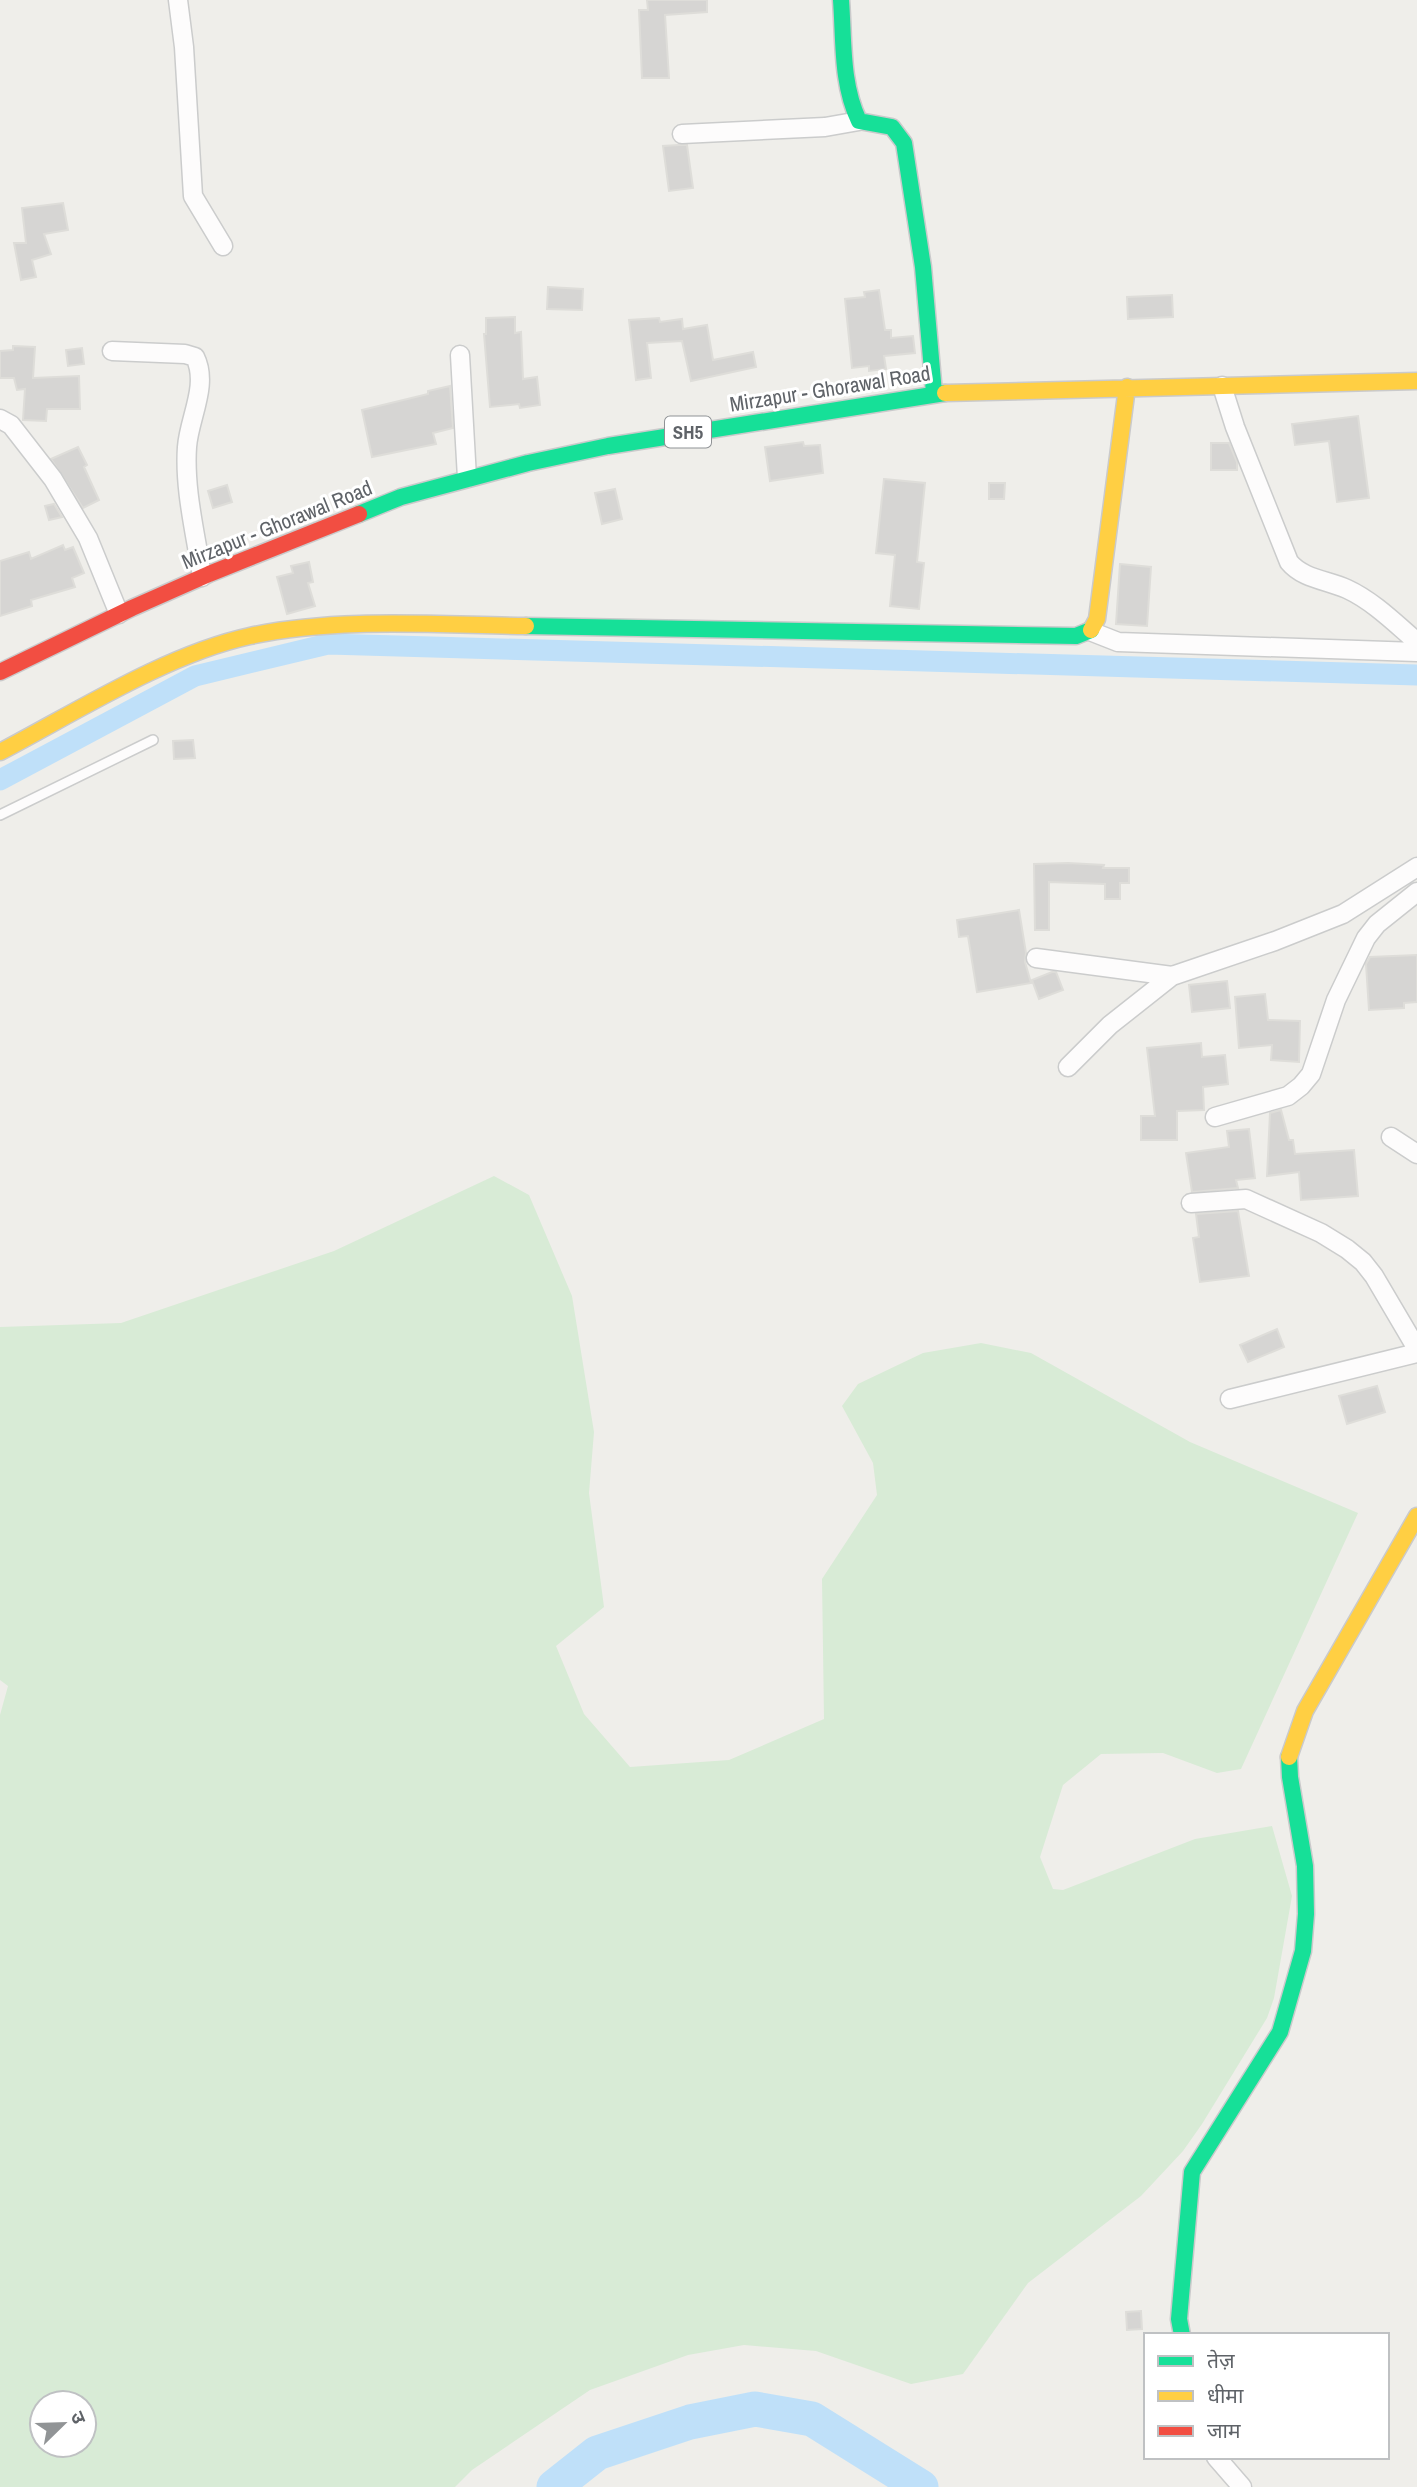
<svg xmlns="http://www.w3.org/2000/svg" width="1417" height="2487" viewBox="0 0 1417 2487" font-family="'Archivo Narrow','Noto Sans Devanagari',sans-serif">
  <rect width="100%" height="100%" fill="#efeeea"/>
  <path fill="#d8ebd6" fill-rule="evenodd" d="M494 1176 529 1195 572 1296 594 1432 589 1493 604 1607 556 1646 584 1714 630 1767 729 1760 824 1719 822 1579 877 1495 873 1463 842 1406 858 1384 923 1353 981 1343 1031 1353 1190 1442 1358 1513 1241 1769 1217 1773 1163 1753 1101 1754 1063 1785 1040 1857 1053 1889 1063 1890 1195 1839 1272 1826 1292 1896 1274 1998 1267 2018 1202 2124 1183 2151 1141 2196 1028 2283 963 2374 911 2384 816 2351 744 2345 688 2355 590 2390 472 2470 455 2487H0V1715L8 1686 0 1680V1327L121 1323 334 1251ZM42 2403H84V2445H42Z"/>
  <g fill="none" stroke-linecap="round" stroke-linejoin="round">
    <path stroke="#bfe0f9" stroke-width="21" d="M0 780 195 676 328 644 1417 675"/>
    <path stroke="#bfe0f9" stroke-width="35" d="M554 2487 597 2453 690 2422 755 2409 812 2419 921 2487"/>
  </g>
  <path fill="#d6d5d3" stroke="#deddd9" stroke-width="2" d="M647 0H707V12L665 15 669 78H642L639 10H648Z
    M679 145H687L693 188 669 191 663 146Z
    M63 203 68 230 44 234 51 254 32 260 36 277 21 280 14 243H26L22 208Z
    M548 287 583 289 582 310 547 309Z
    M879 290 885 330H891V338L913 336 915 353 884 356 886 369 869 371V366L852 368 845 299 865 297 864 292Z
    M1172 295 1173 317 1128 319 1127 297Z
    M515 317V333L521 332 523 379 537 377 540 405 520 408 519 404 490 407 484 334H486V318Z
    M659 318 660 322 682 319 683 329 707 325 713 360 753 352 756 367 691 381 682 341 647 343 651 378 636 380 629 320Z
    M13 346 35 347 33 378 79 376 80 409H47L46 421 23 420 25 389 17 390 14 378H0V351L13 350Z
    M82 348 84 364 68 366 66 350Z
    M450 386 453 428 433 433 436 444 372 457 362 410 428 394V391Z
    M1358 416 1369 498 1337 502 1329 441 1295 445 1292 424Z
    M803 442 804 446 820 445 823 473 770 481 765 447Z
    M1211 443H1229L1237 462V470H1211Z
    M78 447 87 465 84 467 99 500 83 508 51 459Z
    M884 479 925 483 917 562 924 563 919 609 890 606 895 555 876 553Z
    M989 483H1005L1004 499H989Z
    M227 485 232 502 213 508 208 491Z
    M615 489 622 519 602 524 595 493Z
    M54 504 62 517 49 520 45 506Z
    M63 545 65 550 73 547 84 573 72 578 75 587 31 600 32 606 0 616V561L29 552 31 559Z
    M309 562 313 582 308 583 315 606 287 614 277 577 293 573 291 566Z
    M1120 564 1151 567 1147 626 1116 624Z
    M193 740 195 758 174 759 173 741Z
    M1068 863 1104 865 1103 868H1129V883H1120V899H1105V884L1049 882V930H1035L1034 864Z
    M1019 910 1026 953 1025 962 1031 983 977 992 968 936 959 937 957 920Z
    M1417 955V1002L1404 1003V1008L1369 1010 1366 964 1370 957Z
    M1052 972H1056L1063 990 1039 999 1032 980Z
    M1227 981 1230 1008 1192 1012 1189 985Z
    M1265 994 1268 1020 1300 1021 1299 1062 1271 1060 1272 1045 1239 1048 1235 997Z
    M1201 1043 1202 1057 1225 1055 1228 1084 1203 1087 1204 1110 1177 1111V1140H1141V1116H1155L1147 1048Z
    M1281 1110 1289 1140H1293L1295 1154 1354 1150 1358 1196 1301 1200 1299 1172 1267 1176 1270 1113Z
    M1249 1129 1255 1178 1236 1180 1238 1188 1192 1192 1186 1153 1229 1147 1227 1131Z
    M1238 1211 1249 1276 1200 1282 1193 1238 1199 1237 1196 1214Z
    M1277 1329 1284 1347 1248 1362 1240 1345Z
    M1377 1386 1385 1412 1347 1424 1339 1396Z
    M1141 2311 1142 2329 1127 2330 1126 2312Z"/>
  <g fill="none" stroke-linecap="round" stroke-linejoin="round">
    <defs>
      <path id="lane" d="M0 815 153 740"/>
      <path id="street" d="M178 0 184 47 193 196 223 246
        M682 134 825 127 859 121
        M112 351 185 354 195 357C209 385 189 418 187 447 184 490 196 535 202 577
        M460 355 467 478
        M1222 386 1235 427 1289 562C1303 579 1327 580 1347 589 1373 601 1395 623 1417 642
        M0 419 11 425 53 479 88 538 119 614
        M1090 631 1118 642 1417 652
        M1036 958 1172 976
        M1068 1067 1110 1025 1172 976 1275 941 1343 914 1417 867
        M1215 1117 1288 1096 1301 1086 1311 1074 1336 1000 1366 938 1377 924 1417 892
        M1391 1137 1417 1154
        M1191 1203 1246 1199 1321 1233 1347 1249 1363 1262 1374 1276 1417 1349
        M1230 1399 1417 1353
        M1216 2457 1242 2487"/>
      <path id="fast" d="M841 0C844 40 841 84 859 121L892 127 904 143 923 267 934 393
        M359 514 401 497 528 463 608 446 945 393
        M526 626 1076 636 1091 630
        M1182 2335 1179 2319 1192 2172 1280 2032 1303 1951 1306 1914 1305 1866 1290 1777 1289 1757"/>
      <path id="slow" d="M945 393 1417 381
        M1091 630 1097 619 1127 387
        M0 752C76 712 167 654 250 636 338 617 437 625 526 626
        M1289 1757 1305 1711 1417 1516"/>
      <path id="jam" d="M0 672 132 608 209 574 359 514"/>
    </defs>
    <use href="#lane" stroke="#cbcccc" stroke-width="12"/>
    <use href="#street" stroke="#cbcccc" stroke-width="21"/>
    <use href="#fast" stroke="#cacacb" stroke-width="19"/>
    <use href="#slow" stroke="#cacacb" stroke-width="19"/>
    <use href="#jam" stroke="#cacacb" stroke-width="19"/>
    <use href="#lane" stroke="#fdfcfc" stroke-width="9"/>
    <use href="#street" stroke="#fdfcfc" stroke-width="18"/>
    <use href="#fast" stroke="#16e098" stroke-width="16"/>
    <use href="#slow" stroke="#ffcf43" stroke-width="16"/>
    <use href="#jam" stroke="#f24e42" stroke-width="16"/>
  </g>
  <g text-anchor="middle" stroke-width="6" stroke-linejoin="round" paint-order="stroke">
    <rect fill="#fff" stroke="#8f9295" stroke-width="2" x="665" y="416.5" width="46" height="31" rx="5"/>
    <g font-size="19" font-weight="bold" fill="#5f6368">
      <text x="688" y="439">SH5</text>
    </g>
    <g font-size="21" fill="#5f6368" stroke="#fff">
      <text transform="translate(830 389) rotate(-9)" y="7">Mirzapur - Ghorawal Road</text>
      <text transform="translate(277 525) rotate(-22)" y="7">Mirzapur - Ghorawal Road</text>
    </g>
  </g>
  <rect x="1144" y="2333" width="245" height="126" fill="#ffffff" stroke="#bfc1c3" stroke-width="2"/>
  <rect x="1158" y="2356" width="35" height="10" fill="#16e098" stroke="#bfc1c3" stroke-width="2"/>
  <text x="1207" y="2368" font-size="21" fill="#5f6368">तेज़</text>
  <rect x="1158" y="2391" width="35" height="10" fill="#ffcf43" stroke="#bfc1c3" stroke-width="2"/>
  <text x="1207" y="2403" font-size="21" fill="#5f6368">धीमा</text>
  <rect x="1158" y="2426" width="35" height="10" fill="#f24e42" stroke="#bfc1c3" stroke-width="2"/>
  <text x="1207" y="2438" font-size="21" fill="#5f6368">जाम</text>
  <g transform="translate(63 2424) rotate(67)"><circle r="33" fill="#ffffff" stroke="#bfc1c3" stroke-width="2"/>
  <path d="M0-5L12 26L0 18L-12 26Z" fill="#919496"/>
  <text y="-10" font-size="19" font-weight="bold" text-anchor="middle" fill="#5f6368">उ</text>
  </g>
</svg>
